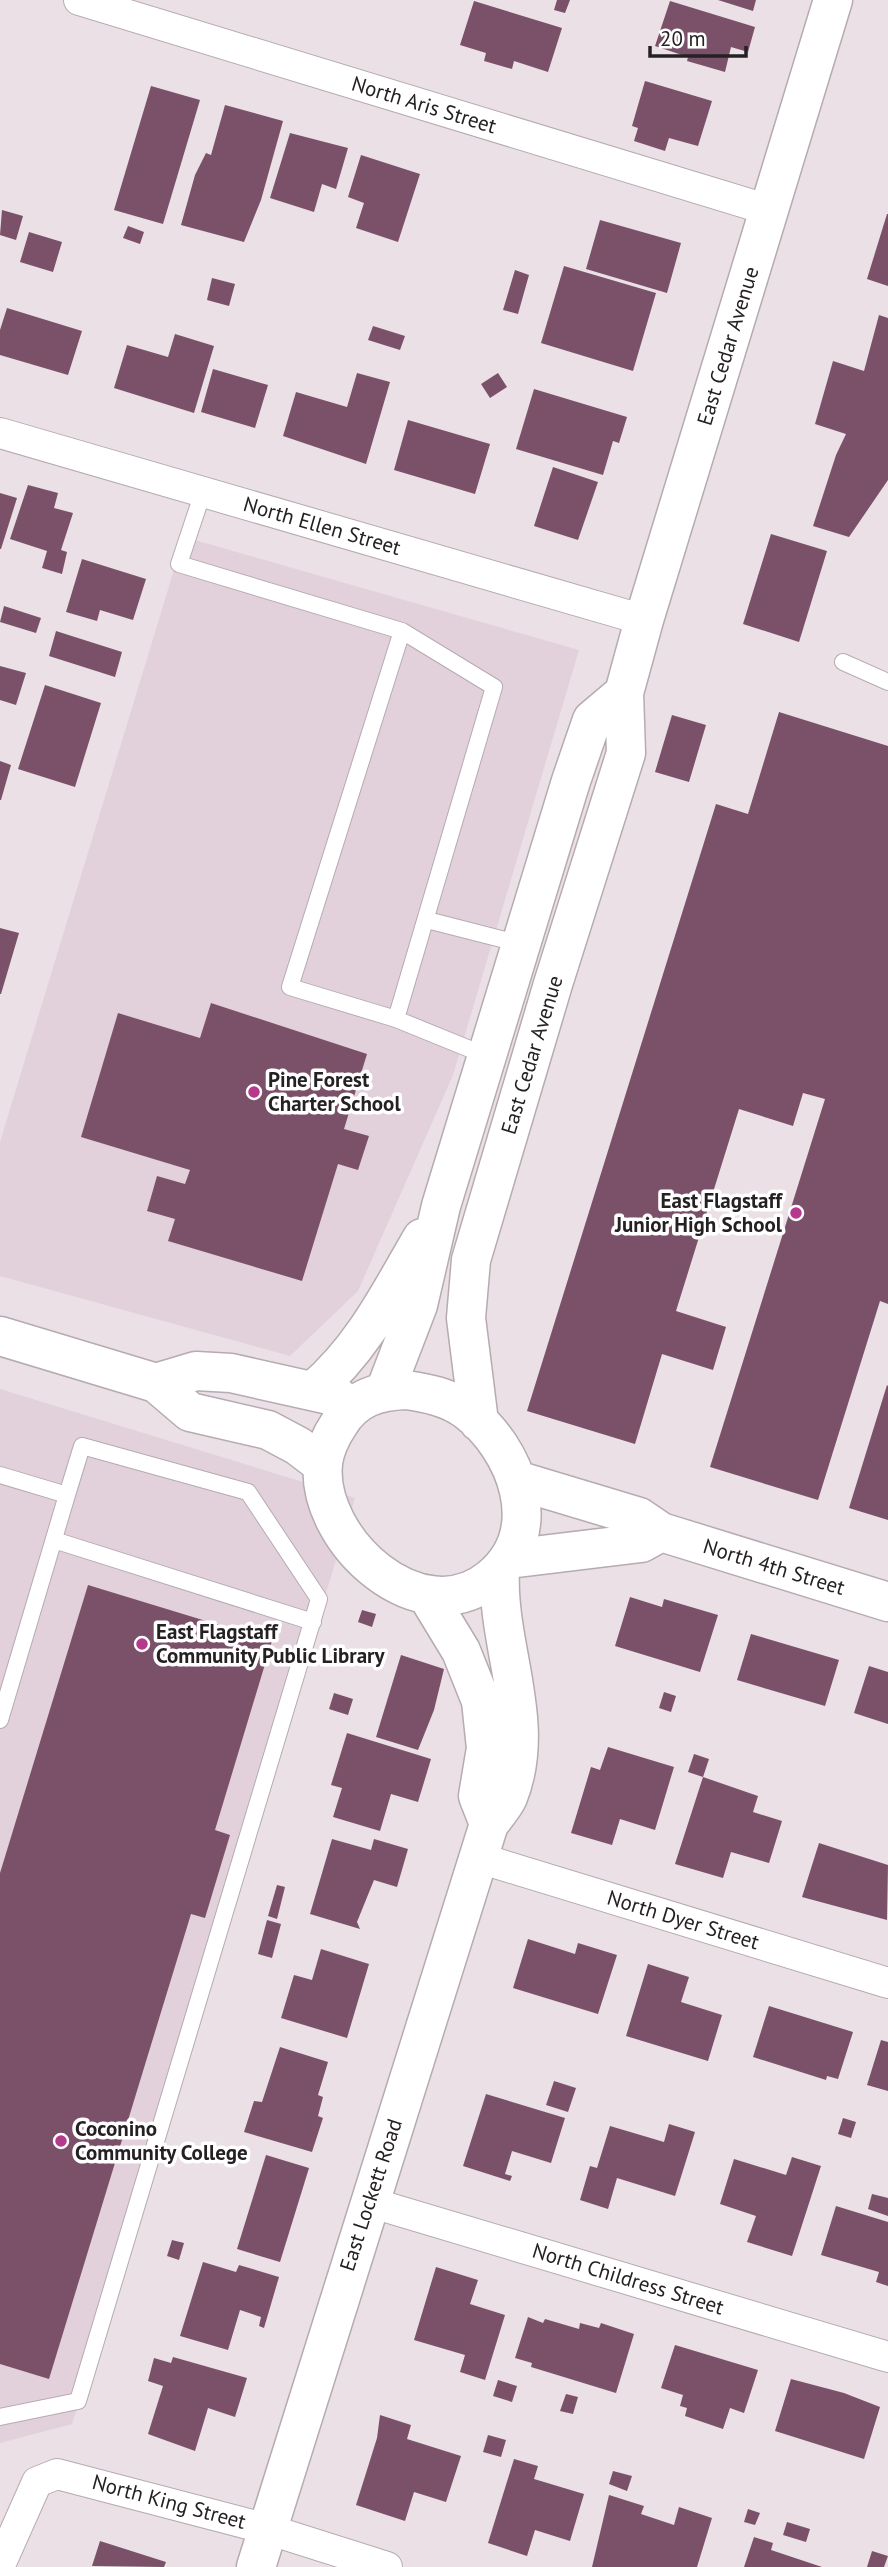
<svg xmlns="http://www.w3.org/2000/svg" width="888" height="2567" viewBox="0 0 888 2567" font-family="'PT Sans',sans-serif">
  <rect width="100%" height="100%" fill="#eae0e5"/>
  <path fill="#e2d1da" d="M184 537 579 650 453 1075 358 1291 290 1356 0 1276V1142Z
    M0 1389 355 1498 72 2424 0 2443Z"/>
  <path fill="#7b516a" d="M557 0H570L565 13 554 10Z
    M718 0H756L753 11Z
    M474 1 562 28 548 72 514 61 512 69 484 61 486 53 460 45Z
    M670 1 755 27 748 52 731 47 725 72 687 61 688 57 655 46Z
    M645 81 712 101 698 146 669 138 665 151 634 141 638 128 632 126Z
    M151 86 200 100 163 224 114 210Z
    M225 105 283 121 261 200 244 242 181 225 195 175 206 153 211 155Z
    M290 133 348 148 336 189 322 184 314 212 270 198Z
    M361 155 420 174 398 242 356 228 364 203 348 197Z
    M2 210 23 216 16 240 0 235Z
    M887 214H888V286L867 279Z
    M600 220 681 243 667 293 586 269Z
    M128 226 144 232 140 244 123 238Z
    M29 232 62 242 53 272 20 262Z
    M564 266 656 293 633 371 541 343Z
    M515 270 529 275 518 314 503 310Z
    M212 278 235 284 229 306 207 300Z
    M7 308 82 331 68 375 0 355V330Z
    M879 315 888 318V480L849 537 813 526 836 455 846 434 815 424 833 361 864 371Z
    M373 326 405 336 400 350 368 340Z
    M175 334 214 346 194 413 114 388 127 345 168 357Z
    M213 369 268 385 255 428 201 412Z
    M357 373 390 382 366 464 283 436 296 392 347 407Z
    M498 373 507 387 490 398 481 384Z
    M534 389 627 417 619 443 613 441 603 475 516 449Z
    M408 420 490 444 475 494 394 470Z
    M553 467 598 482 578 540 534 526Z
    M28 485 58 493 54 508 73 513 61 550 67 552 62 574 42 568 47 551 10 539Z
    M0 493 17 498 1 549H0Z
    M771 534 827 551 799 642 743 624Z
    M82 559 146 579 133 620 100 610 97 621 66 612Z
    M4 606 41 618 36 633 0 622Z
    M56 631 122 652 115 677 49 656Z
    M0 666 26 673 16 705 0 700Z
    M45 685 101 703 75 787 18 769Z
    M779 712 888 746V1304L880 1301 818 1500 710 1467 825 1099 803 1093 793 1126 739 1109 676 1311 726 1327 713 1370 662 1354 635 1444 527 1411 716 804 748 814Z
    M672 715 706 725 689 782 655 772Z
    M0 761 11 765 1 800H0Z
    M0 928 19 933 1 994H0Z
    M211 1003 367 1054 344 1129 369 1136 358 1170 338 1164 302 1281 168 1241 175 1219 147 1211 157 1176 185 1184 190 1170 81 1137 118 1013 200 1038Z
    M887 1385 888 1386V1520L849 1508Z
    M88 1585 272 1641 215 1830 230 1835 205 1918 191 1914 49 2379 0 2364V1873Z
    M630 1597 662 1607 664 1599 718 1615 700 1672 615 1646Z
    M362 1610 376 1614 372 1627 358 1622Z
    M751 1634 839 1660 825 1706 737 1680Z
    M401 1655 444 1669 434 1710 418 1750 376 1737Z
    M869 1666 888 1672V1724L854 1713Z
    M664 1692 676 1696 671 1712 659 1708Z
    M334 1693 353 1699 348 1715 329 1709Z
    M347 1733 431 1759 418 1802 391 1794 380 1831 333 1817 342 1788 331 1785Z
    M608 1747 674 1767 655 1830 620 1819 612 1845 571 1833 591 1767 600 1770Z
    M694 1754 709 1759 703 1777 758 1796 753 1812 782 1821 769 1863 731 1852 723 1878 675 1864 703 1777 688 1772Z
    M332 1839 371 1850 374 1839 408 1849 397 1887 374 1880 357 1922 360 1929 310 1914Z
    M819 1843 888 1865 887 1920 802 1897Z
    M277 1885 285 1887 277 1919 268 1916Z
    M267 1920 281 1924 272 1958 258 1954Z
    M528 1939 575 1954 578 1943 617 1955 598 2014 513 1988Z
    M321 1949 369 1964 347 2038 281 2018 294 1975 312 1980Z
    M648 1964 689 1977 681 2002 722 2015 708 2061 626 2036Z
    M769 2006 853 2032 838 2079 827 2076 826 2080 753 2057Z
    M881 2040 888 2042V2091L867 2085Z
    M280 2047 328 2062 318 2095 323 2097 318 2116 323 2118 312 2152 244 2132 254 2101 262 2102Z
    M554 2081 576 2088 568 2112 546 2105Z
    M486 2094 565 2118 551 2163 512 2151 505 2174 512 2176 510 2181 463 2166Z
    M843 2118 856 2122 851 2138 838 2134Z
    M669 2124 695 2132 675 2196 617 2178 608 2209 580 2200 590 2166 597 2168 610 2126 664 2142Z
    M266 2155 309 2168 280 2262 237 2249Z
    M792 2157 821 2166 792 2256 747 2242 756 2216 720 2204 734 2159 786 2175Z
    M872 2194 888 2198V2216L868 2209Z
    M836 2206 888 2222V2286L876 2282 879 2272 821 2255Z
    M172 2240 184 2243 179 2260 167 2256Z
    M203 2262 236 2272 239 2265 279 2277 264 2328 259 2326 261 2317 240 2310 228 2350 180 2336Z
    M436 2267 478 2280 470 2304 505 2315 485 2380 460 2372 465 2355 414 2340Z
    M528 2317 543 2323 545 2319 579 2329 580 2323 599 2328 601 2323 634 2334 616 2393 531 2367 532 2363 515 2358Z
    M675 2345 758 2370 744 2413 730 2408 723 2429 685 2416 687 2408 680 2406 683 2395 661 2388Z
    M173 2357 247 2378 235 2417 208 2408 195 2451 148 2434 163 2386 148 2381 154 2358 171 2363Z
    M791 2379 844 2393 880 2407 864 2459 775 2431Z
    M498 2380 517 2386 512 2402 493 2396Z
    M566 2394 578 2397 573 2414 560 2411Z
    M380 2415 411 2425 407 2439 461 2456 446 2502 414 2492 405 2521 356 2505 377 2438Z
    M488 2435 506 2440 501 2457 483 2452Z
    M514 2459 538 2466 534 2479 584 2494 570 2541 535 2530 527 2556 488 2543Z
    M613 2471 632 2476 627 2491 609 2484Z
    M609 2495 644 2506 641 2514 674 2525 679 2507 712 2518 697 2567H592Z
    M748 2509 760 2513 755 2525 744 2522Z
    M787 2522 810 2529 806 2542 783 2535Z
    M754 2537 773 2543 771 2550 822 2567H744Z
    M100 2541 166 2562 164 2567 92 2566Z
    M872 2551 888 2556 884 2567H867Z"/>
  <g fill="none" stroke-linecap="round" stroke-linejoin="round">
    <defs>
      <path id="lane" d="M203 492 179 564 402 631 494 687 396 1019
        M402 631 290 987 396 1019 487 1056
        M843 662 888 682
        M427 920 521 944
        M0 1475 67 1495 0 1720
        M54 1540 313 1622
        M0 2417 78 2401 319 1599 248 1492 82 1446 67 1495"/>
      <path id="street" d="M79 0 769 210
        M0 433 644 620
        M479 1858 888 1983
        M369 2202 888 2357
        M0 2565 37 2482 57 2474 267 2529 387 2567"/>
      <path id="secondary" d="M0 1336 156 1383 190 1412 268 1430 298 1446 323 1465
        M156 1383 196 1371 231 1373 338 1397
        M314 1390C363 1348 390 1293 422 1238
        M406 1390C427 1393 448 1397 466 1410 517 1449 548 1531 491 1578 421 1636 315 1541 323 1463 325 1448 331 1436 339 1424 354 1398 378 1391 406 1390Z
        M385 1391 418 1305 441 1206 571 781 592 720 624 693
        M479 1422 466 1318 471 1260 553 984 626 753 624 693 644 620 833 0
        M516 1480 639 1517 661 1532 888 1602
        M509 1559 641 1543 661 1532
        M427 1595 461 1651 481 1701 486 1748 478 1796 489 1824
        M256 2567 489 1824C495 1816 504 1806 508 1797 538 1723 496 1646 500 1571"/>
    </defs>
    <use href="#lane" stroke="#b5abb1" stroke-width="18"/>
    <use href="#street" stroke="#b5abb1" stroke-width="32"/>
    <use href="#secondary" stroke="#b5abb1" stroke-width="41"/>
    <use href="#lane" stroke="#fff" stroke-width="16"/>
    <use href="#street" stroke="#fff" stroke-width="30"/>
    <use href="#secondary" stroke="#fff" stroke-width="38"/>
  </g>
  <g fill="#b53a8d" stroke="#fff" stroke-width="2.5">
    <circle cx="254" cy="1092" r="7"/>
    <circle cx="796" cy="1213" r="7"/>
    <circle cx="142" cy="1644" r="7"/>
    <circle cx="61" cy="2141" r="7"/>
  </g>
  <g text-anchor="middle" stroke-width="7" stroke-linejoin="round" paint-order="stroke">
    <g font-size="21" fill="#252123" stroke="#fff">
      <text transform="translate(424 105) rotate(17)" y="7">North Aris Street</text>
      <text transform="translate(728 346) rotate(-73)" y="7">East Cedar Avenue</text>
      <text transform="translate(322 526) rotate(16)" y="7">North Ellen Street</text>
      <text transform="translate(532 1055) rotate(-73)" y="7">East Cedar Avenue</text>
      <text transform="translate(774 1567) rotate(17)" y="7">North 4th Street</text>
      <text transform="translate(683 1920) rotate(17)" y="7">North Dyer Street</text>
      <text transform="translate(371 2195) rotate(-72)" y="7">East Lockett Road</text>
      <text transform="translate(628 2279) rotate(17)" y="7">North Childress Street</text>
      <text transform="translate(169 2502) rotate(15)" y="7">North King Street</text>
    </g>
    <g font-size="21" font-weight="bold" fill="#252123" stroke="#fff" text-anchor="start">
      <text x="268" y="1087">Pine Forest<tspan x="268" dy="24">Charter School</tspan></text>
      <text x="782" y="1208" text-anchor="end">East Flagstaff<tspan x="782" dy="24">Junior High School</tspan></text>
      <text x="156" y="1639">East Flagstaff<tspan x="156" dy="24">Community Public Library</tspan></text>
      <text x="75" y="2136">Coconino<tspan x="75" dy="24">Community College</tspan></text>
    </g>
  </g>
  <path d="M650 46v10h96v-10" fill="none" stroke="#252123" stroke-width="3.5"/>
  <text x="660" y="46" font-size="21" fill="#252123" stroke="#ffffff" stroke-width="5" paint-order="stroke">20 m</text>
</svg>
